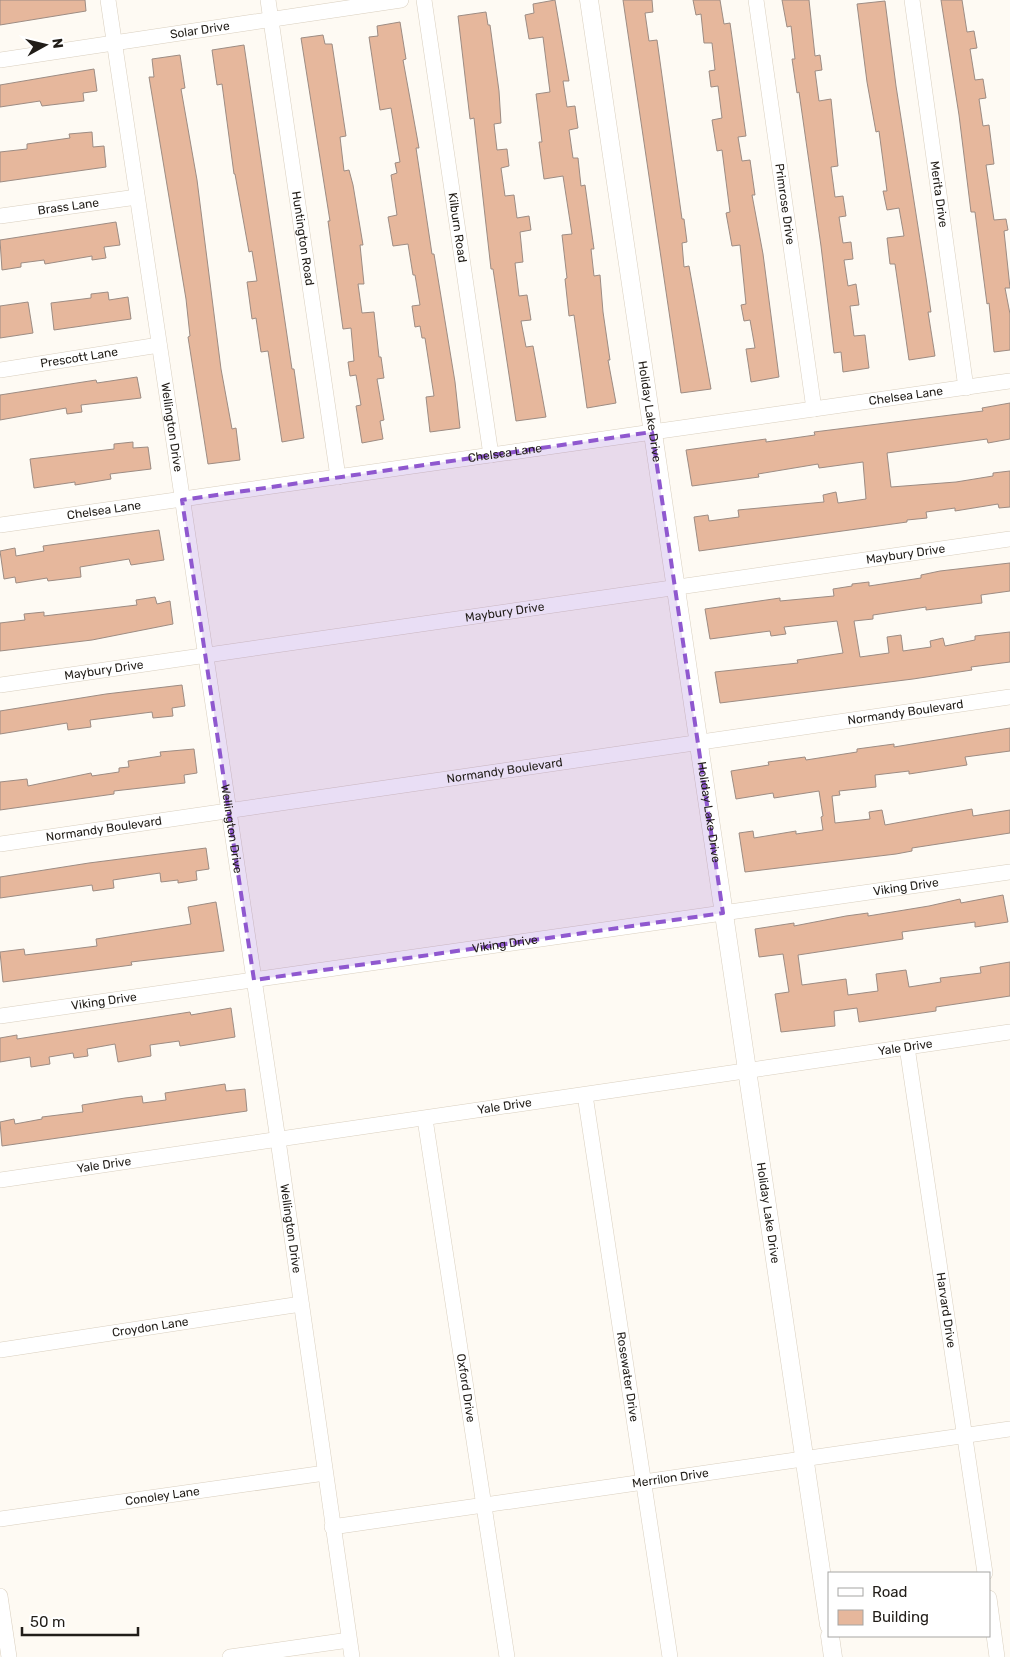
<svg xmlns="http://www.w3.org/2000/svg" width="1010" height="1657" viewBox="0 0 1010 1657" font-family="Rubik,sans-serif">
  <rect width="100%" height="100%" fill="#fefaf3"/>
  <path fill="#e6b79c" stroke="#9d8c83" d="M0 0H85L86 11 0 25Z
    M555 0 569 81H563L567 107 575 106 578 128 569 130 573 158H578L581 186 585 185 594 249H591L594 276 600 275 603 312 610 360H608L616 403 587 408 574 315 569 316 565 279 567 278 562 235 572 234 563 176 544 179 539 142H542L536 94 550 92 543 37 529 39 525 15 534 13 533 4Z
    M623 0H652L653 12 645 13 649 41 657 40 682 219H684L687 242 682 243 684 267 689 266 711 389 681 393Z
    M693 0H720L724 24 730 23 746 136 738 137 742 161 750 160 755 195H752L763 254 779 377 751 382 746 349 755 348 750 320 744 321 741 305 746 304 740 245 732 246 726 213 730 212 722 150 717 151 712 120 722 118 718 86 711 87 709 71 715 70 712 43H704L701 14 696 15Z
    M782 0H809L815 56 820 55 822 70 815 71 819 101 831 99 838 166 831 167 835 197 843 196 846 216 839 217 843 243 851 242 853 259 844 260 848 286 856 284 859 305 850 306 854 336 865 335 869 368 843 372 841 352 834 353 821 246 799 92 797 93 792 59H795L791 26 787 27Z
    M941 0H962L967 32 974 31 977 48 970 49 975 80 983 79 986 98 979 99 983 126 989 125 994 164 986 165 994 220 1006 219 1008 230 1004 231 1010 288H1005L1010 314V350L994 352 989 303 987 304 975 212H971L959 115Z
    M885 1 896 86 926 278 931 312H928L935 356 909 360 895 264H890L887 238 904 236 899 208 887 210 883 191H887L879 131 876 132 867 82 857 4Z
    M486 12 488 25H490L499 91 501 123 494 124 497 150 507 149 509 166 501 168 505 196 514 195 517 218 529 216 531 230 520 232 523 262 515 263 519 296 527 295 531 320 521 321 526 347 533 346 546 417 516 421 493 269H491L474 118 470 119 458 16Z
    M400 22 406 59 403 60 419 148H416L432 254H434L455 382 460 428 430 432 426 397 434 396 425 338H422L420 326 415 327 412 306 420 305 415 275H413L408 244 393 246 388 217 397 215 391 175 397 173 395 163 400 162 391 108 380 110 369 37 378 36 377 26Z
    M323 35 325 44H332L346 136 340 137 344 171 349 170 353 185 363 245H360L364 284H358L362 313 374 312 379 357H381L384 378 377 379 384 420 380 421 383 439 362 443 356 406 361 405 356 375 350 376 348 362 354 361 351 328 343 329 328 221H330L301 38Z
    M244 45 292 369H294L304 438 282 442 268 351 261 352 256 318 252 319 247 282 257 281 252 251 249 252 235 174H234L222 84 217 85 212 50Z
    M180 55 185 88 181 89 197 180 221 369 232 429 236 428 240 460 208 464 188 337 190 336 186 299 149 77H154L152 59Z
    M94 69 97 91 83 93 84 101 42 106 40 101 0 107V85Z
    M92 132 93 147 104 146 106 167 0 182V152L27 149V144L70 138 69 134Z
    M116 222 120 245 104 247 106 258 92 260V256L45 264 44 260 21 263V267L2 270 0 240Z
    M108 292 109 300 128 297 131 319 54 330 51 303 91 298V294Z
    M28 302 33 333 0 338V306Z
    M137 377 141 398 81 405 82 412 67 414 66 408 0 420V395L96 380 97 383Z
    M1010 403V439L988 443 987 439 887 453 891 487 956 482 993 476V473L1010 471V507L999 508 998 504 955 511V508L926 512 927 518 907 520V522L699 551 694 517 708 515 709 521 739 517 738 510 824 502 823 495 836 492 838 503 866 499 863 462 819 468 818 464 758 474 759 477 692 486 686 450 766 439V442L815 435 814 432 983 411 982 408Z
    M133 442V448L148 447 151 469 110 474 111 479 75 485V482L34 488 30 459 114 449V444Z
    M159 530 164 560 131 565 129 559 80 567 81 577 48 581 47 578 16 583 15 577 4 579 0 551 15 548 16 556 44 551 43 546Z
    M1010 563V591L981 595 982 603 926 610V607L873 615V619L854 621 860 657 889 653 887 637 901 635 903 651 931 647 930 641 943 638 945 646 975 640V636L1010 632V662L971 667 972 670 913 679 720 703 715 672 798 663 797 660 843 653 837 621 784 627 786 634 771 636 770 631 710 639 705 609 780 598V601L834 596 833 589 852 586V584L869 582V586L921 578V575L940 571Z
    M155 597 157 604 170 601 173 624 92 640 0 651V623L25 620 24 614 44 612V616L137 605 136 600Z
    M182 685 185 706 172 708 173 716 153 718 152 712 90 720 91 727 68 730 67 723 0 734V711L106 694Z
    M1010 728V751L965 757 967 765 909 774V771L875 775 876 787 839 791 840 795 832 796 835 823 870 819 869 812 882 810 885 825 972 809 973 816 1010 810V833L912 848V851L896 854 745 872 739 833 753 831 754 838 796 831V834L823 830 821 817 823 816 819 791 774 798 773 793 736 799 731 771 769 765 768 762 805 757 806 760 857 752V749L894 744V747Z
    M194 749 197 773 184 775 185 783 114 791V794L0 810V782L27 779 28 786 91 773 92 776 119 772V768L129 767 128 761 161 756 160 752Z
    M206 848 209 869 196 871 197 880 178 883V880L161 882 160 873 113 880 114 888 93 891 92 885 0 898V877L89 863Z
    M1003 895 1008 922 975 927V922L902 932 903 939 798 955 802 985 846 979 848 995 878 991 876 974 906 970 909 987 941 982 940 978 981 973 980 967 1010 962V996L936 1007V1011L859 1022 857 1008 834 1011 835 1026 781 1032 775 994 789 992 783 954 759 957 755 929 794 923V926L846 916 868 913V916L929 906 960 899 961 903Z
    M216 902 224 951 131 962 132 965 3 982 0 952 24 949 25 955 97 946 96 939 191 924 188 907Z
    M231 1008 235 1037 180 1046 179 1041 150 1045 151 1056 118 1062 115 1044 87 1049 88 1056 74 1058 73 1053 49 1057 50 1064 31 1067 30 1057 0 1062V1038L17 1035V1039L190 1012 191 1015Z
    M225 1084 226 1091 245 1089 247 1111 2 1146 0 1122 14 1119 15 1124 42 1119V1117L83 1112 82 1105 125 1098 142 1096 143 1103 166 1100 165 1093Z"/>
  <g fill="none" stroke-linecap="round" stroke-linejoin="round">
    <defs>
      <g id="minor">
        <path id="s1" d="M108 0 278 1140 352 1657"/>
        <path id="s2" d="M268 0 338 477"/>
        <path id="s3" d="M424 0 491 455"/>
        <path id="s4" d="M756 0 814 409"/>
        <path id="s5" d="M912 0 966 388"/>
        <path id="s6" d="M0 60 401 0"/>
        <path id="s7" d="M0 216 137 197"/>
        <path id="s8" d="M0 370 159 345"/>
        <path id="s9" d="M0 525 1010 381"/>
        <path id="s10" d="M0 685 1010 539"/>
        <path id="s11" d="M0 844 1010 697"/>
        <path id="s12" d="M0 1016 1010 872"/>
        <path id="s13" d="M907 1047 985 1573"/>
        <path id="s14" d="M585 1095 670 1657"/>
        <path id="s15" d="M425 1119 507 1657"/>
        <path id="s16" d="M0 1180 1010 1032"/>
        <path id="s17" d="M0 1350 301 1304"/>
        <path id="s18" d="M0 1519 325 1473"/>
        <path id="s19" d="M332 1527 1010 1429"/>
        <path d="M0 1596 9 1657"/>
        <path d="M989 1598 997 1657"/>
        <path d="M230 1657 349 1640"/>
      </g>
      <g id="tertiary">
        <path id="s20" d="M589 0 829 1625"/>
        <path d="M830 1636 833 1657"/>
      </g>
    </defs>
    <use href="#minor" stroke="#d9cfbf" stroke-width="16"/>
    <use href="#tertiary" stroke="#d9cfbf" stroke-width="19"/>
    <use href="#minor" stroke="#fff" stroke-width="15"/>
    <use href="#tertiary" stroke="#fff" stroke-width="18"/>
  </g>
  <path fill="#8f58cf" fill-opacity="0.2" stroke="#8f58cf" stroke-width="4" stroke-dasharray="10 6" stroke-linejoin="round" d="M652 432 723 913 254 980 182 500Z"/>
  <g text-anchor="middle" stroke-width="4" stroke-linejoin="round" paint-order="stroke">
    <g font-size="12" fill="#211d18" stroke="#fff">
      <text dy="4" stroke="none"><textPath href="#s6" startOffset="202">Solar Drive</textPath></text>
      <text dy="4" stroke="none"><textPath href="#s5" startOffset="196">Merita Drive</textPath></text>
      <text dy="4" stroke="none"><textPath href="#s4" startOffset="206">Primrose Drive</textPath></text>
      <text dy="4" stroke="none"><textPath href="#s7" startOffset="69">Brass Lane</textPath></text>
      <text dy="4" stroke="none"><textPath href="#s3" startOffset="230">Kilburn Road</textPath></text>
      <text dy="4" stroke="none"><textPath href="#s2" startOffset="241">Huntington Road</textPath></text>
      <text dy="4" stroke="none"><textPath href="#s8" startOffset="80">Prescott Lane</textPath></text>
      <text dy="4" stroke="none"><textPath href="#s9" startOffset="915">Chelsea Lane</textPath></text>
      <text dy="4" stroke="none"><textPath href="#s20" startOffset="416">Holiday Lake Drive</textPath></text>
      <text dy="4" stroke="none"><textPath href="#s1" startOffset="432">Wellington Drive</textPath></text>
      <text dy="4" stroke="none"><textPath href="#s9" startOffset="510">Chelsea Lane</textPath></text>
      <text dy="4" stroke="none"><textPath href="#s9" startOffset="105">Chelsea Lane</textPath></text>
      <text dy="4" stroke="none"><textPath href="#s10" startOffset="915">Maybury Drive</textPath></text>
      <text dy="4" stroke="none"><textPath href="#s10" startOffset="510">Maybury Drive</textPath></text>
      <text dy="4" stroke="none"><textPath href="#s10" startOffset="105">Maybury Drive</textPath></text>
      <text dy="4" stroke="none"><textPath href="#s11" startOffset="915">Normandy Boulevard</textPath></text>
      <text dy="4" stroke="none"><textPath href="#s11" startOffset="510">Normandy Boulevard</textPath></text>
      <text dy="4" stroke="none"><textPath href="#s20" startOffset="821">Holiday Lake Drive</textPath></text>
      <text dy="4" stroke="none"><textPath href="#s1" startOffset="838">Wellington Drive</textPath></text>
      <text dy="4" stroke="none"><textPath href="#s11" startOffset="105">Normandy Boulevard</textPath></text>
      <text dy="4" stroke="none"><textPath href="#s12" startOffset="915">Viking Drive</textPath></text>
      <text dy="4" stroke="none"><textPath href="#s12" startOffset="510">Viking Drive</textPath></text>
      <text dy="4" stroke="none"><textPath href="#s12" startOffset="105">Viking Drive</textPath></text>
      <text dy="4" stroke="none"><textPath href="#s16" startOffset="915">Yale Drive</textPath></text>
      <text dy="4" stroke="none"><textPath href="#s16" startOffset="510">Yale Drive</textPath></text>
      <text dy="4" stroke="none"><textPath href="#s16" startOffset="105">Yale Drive</textPath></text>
      <text dy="4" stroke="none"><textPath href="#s20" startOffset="1226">Holiday Lake Drive</textPath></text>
      <text dy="4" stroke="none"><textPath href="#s1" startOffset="1242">Wellington Drive</textPath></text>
      <text dy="4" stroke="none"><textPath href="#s13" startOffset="266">Harvard Drive</textPath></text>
      <text dy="4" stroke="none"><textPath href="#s17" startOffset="152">Croydon Lane</textPath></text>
      <text dy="4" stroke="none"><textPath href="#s14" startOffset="285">Rosewater Drive</textPath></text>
      <text dy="4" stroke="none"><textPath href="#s15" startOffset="272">Oxford Drive</textPath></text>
      <text dy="4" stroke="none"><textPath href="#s19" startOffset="342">Merrilon Drive</textPath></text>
      <text dy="4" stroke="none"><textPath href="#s18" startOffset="164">Conoley Lane</textPath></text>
    </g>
  </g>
  <rect x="828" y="1572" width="162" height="65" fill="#ffffff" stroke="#a6a5a3"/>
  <rect x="838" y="1588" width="25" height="8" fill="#ffffff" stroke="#a6a5a3"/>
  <text x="872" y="1597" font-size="15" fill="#211d18">Road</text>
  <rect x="838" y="1610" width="25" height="15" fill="#e6b79c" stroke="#a6a5a3"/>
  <text x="872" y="1622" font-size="15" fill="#211d18">Building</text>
  <g transform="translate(45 45) rotate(82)" stroke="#ffffff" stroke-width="4" paint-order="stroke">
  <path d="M0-4L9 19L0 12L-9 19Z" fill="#211d18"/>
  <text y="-8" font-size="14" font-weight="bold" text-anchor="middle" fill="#211d18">N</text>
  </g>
  <path d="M22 1627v8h116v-8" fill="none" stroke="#211d18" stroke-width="2.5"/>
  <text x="30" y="1627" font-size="15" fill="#211d18" stroke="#ffffff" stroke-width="4" paint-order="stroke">50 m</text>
</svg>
